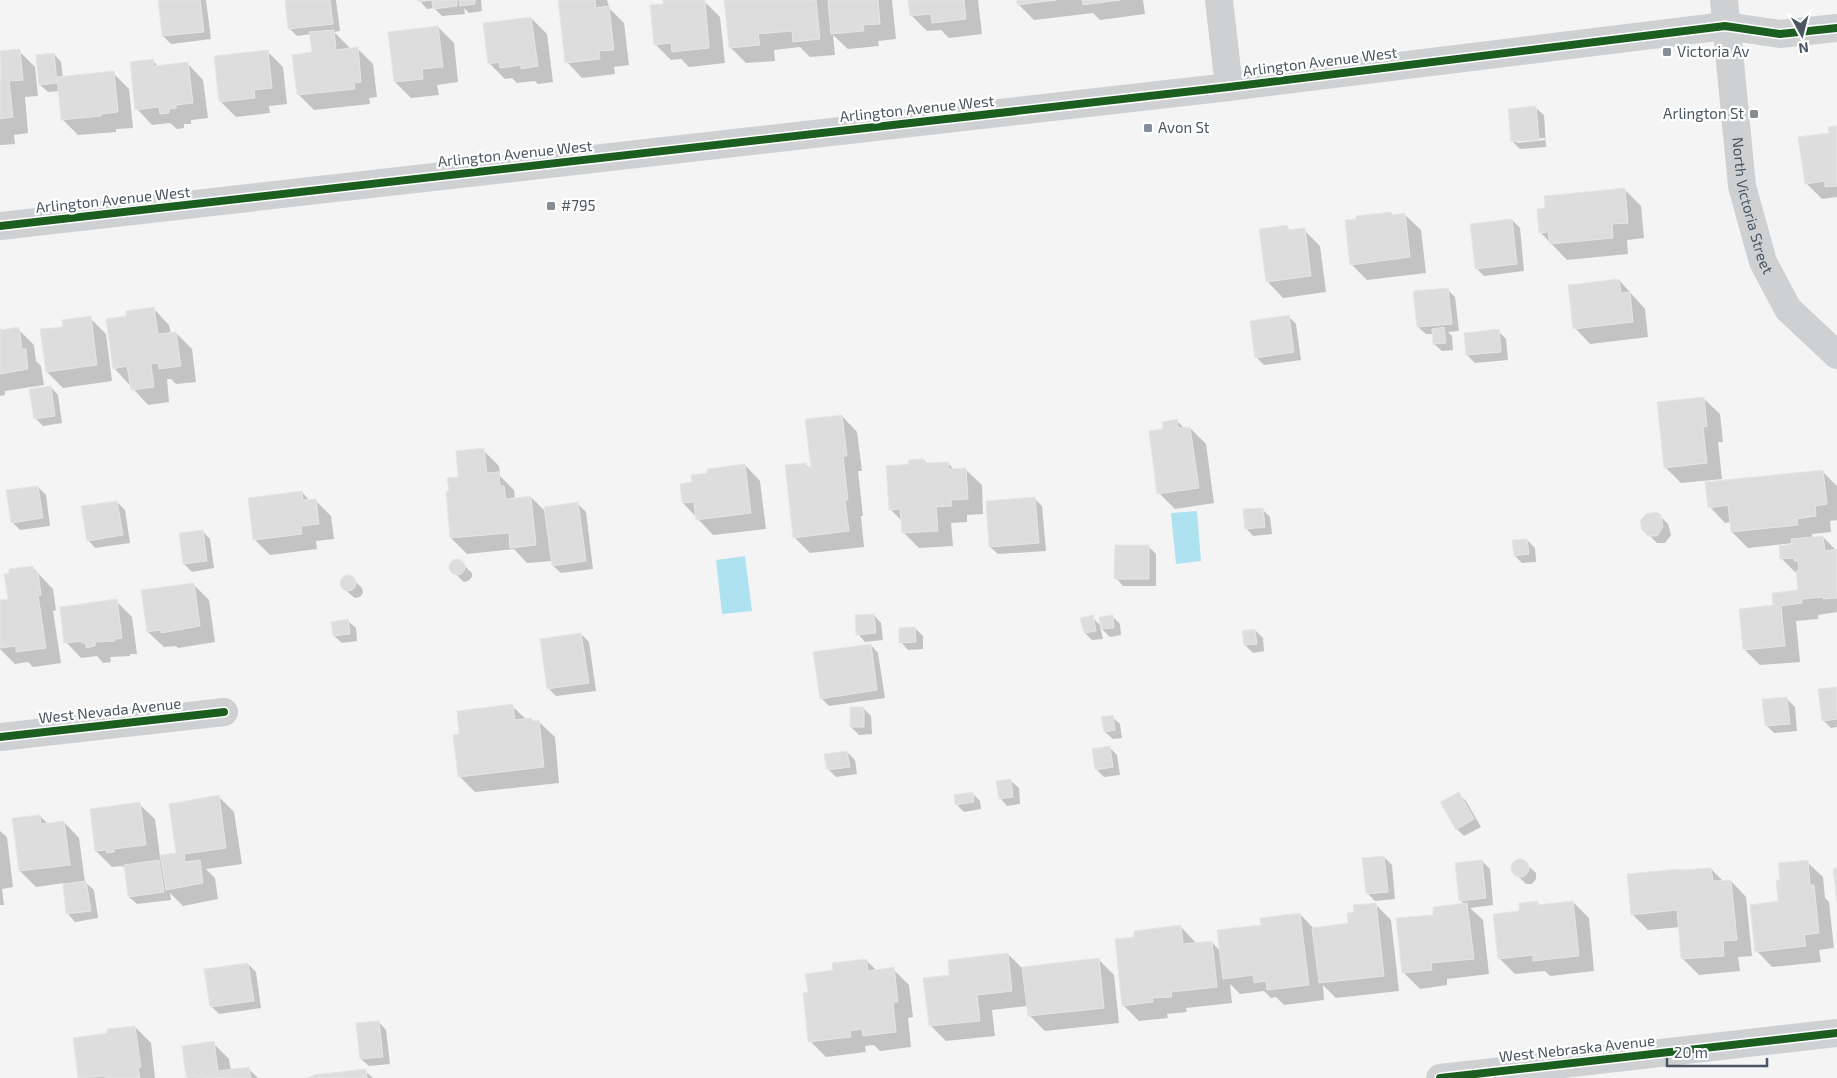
<svg xmlns="http://www.w3.org/2000/svg" width="1837" height="1078" viewBox="0 0 1837 1078" font-family="'Exo 2',sans-serif">
  <rect width="100%" height="100%" fill="#f4f4f4"/>
  <path fill="#aee2f0" d="M1197 511 1201 561 1176 564 1171 513Z
    M745 556 752 611 722 614 716 560Z"/>
  <path fill="#0003" fill-rule="evenodd" d="M159 0H206L211 39 171 44 163 36Z
    M286 0H336L340 31 334 32 349 47V49L357 48 373 64 377 97 369 98 370 104 314 110 298 94 313 53 311 34 297 36 289 28Z
    M419 0H481L482 11 469 13 464 8 465 14 442 16 434 8 427 9Z
    M560 0H607L610 9 624 23 629 65 614 67 615 74 582 78 567 62Z
    M664 0 704 1 720 17 725 63 689 67 681 59 671 60 655 44 665 5Z
    M725 0H892L896 39 878 41 879 46 848 49 833 35 835 55 810 57 800 47 774 50 775 61 746 63 730 47Z
    M909 0H978L982 34 949 38 941 30 927 31 911 15Z
    M1018 0H1143L1145 14 1100 20 1093 13 1034 20 1018 4Z
    M531 18 547 34 553 82 538 84 535 81 517 83 512 78 505 79 489 63Z
    M438 27 454 43 458 82 437 85 439 95 411 98 395 82Z
    M19 51 35 67 38 96 25 97 28 133 14 135 15 144 0 145V79H3L0 53Z
    M268 52 283 67 287 104 269 106 270 113 236 117 220 101Z
    M54 54 61 62 63 78 113 73 129 89 133 128 116 129V132L78 135 62 119 59 91 48 92 40 85Z
    M153 61 159 67 188 64 203 80 208 118 191 120V124H184V128L177 129 170 123 152 125 137 109Z
    M1536 108 1544 115 1546 147 1520 149 1512 141ZM1545 138V140L1517 143V140Z
    M1837 127V197L1822 199 1806 183 1830 134Z
    M1625 190 1641 206 1644 238 1627 240 1628 254 1567 260 1540 232Z
    M1391 213 1394 216 1405 215 1421 230 1426 273 1367 280 1351 264Z
    M1512 220 1520 228 1524 271 1484 276 1476 268Z
    M1286 226 1291 231 1304 230 1320 246 1326 292 1283 298 1268 282 1261 230Z
    M1619 280 1645 309 1648 337 1590 344 1575 328Z
    M1447 289 1455 297 1459 331 1448 332 1452 336 1453 350 1442 351 1434 344 1433 334H1426L1418 327Z
    M154 309 169 325 171 334 176 333 192 349 196 382 176 384 171 379H167L169 402 148 405 114 368 128 317Z
    M1288 316 1296 324 1301 360 1264 365 1256 357Z
    M90 318 106 334 112 381 63 388 47 372 64 328Z
    M18 329 34 345 36 361 41 366 44 385 5 391V395L0 396V330Z
    M1498 331 1506 339 1508 360 1475 363 1467 355Z
    M51 387 58 395 62 423 43 426 35 418Z
    M1704 399 1720 414 1723 442H1718L1722 479 1681 483 1665 467Z
    M842 416 857 432 862 471H858L863 516H861L864 547 810 553 794 537 806 465 812 469Z
    M1177 421 1185 429 1190 428 1206 444 1214 503 1175 509 1159 493 1164 430Z
    M483 450 499 466 500 476 514 490 515 499 531 497 546 512 578 504 586 512 593 569 561 573 553 566 552 561 527 563 514 549 467 554 451 538 450 493 460 478Z
    M924 460 928 464 948 463 954 470H966L982 485 983 514 967 515V522L951 523 953 546 919 548 903 532 902 521 890 509 910 465Z
    M745 465 760 481 766 529 713 535 683 503 693 483Z
    M1822 471 1837 486V520L1830 521 1831 532 1812 534V538L1823 537 1837 551V612L1818 615V619L1796 621 1800 662 1760 665 1745 650 1774 606 1799 591 1797 574 1781 558 1793 545V543L1748 548 1732 532 1731 522 1725 523 1710 507Z
    M38 487 46 495 50 526 20 530 12 522Z
    M302 492 310 501 315 500 331 516 334 539 316 541 317 549 270 555 254 539Z
    M1035 499 1042 506 1046 551 998 554 990 547Z
    M117 502 125 510 130 543 95 548 88 540Z
    M1262 509 1270 517 1272 534 1253 536 1246 528Z
    M1660 516 1668 524 1671 535 1665 543H1657L1643 529Z
    M202 531 210 539 214 568 192 572 184 564 180 534Z
    M1527 540 1535 548 1536 562 1522 563 1515 556Z
    M1148 546 1156 554V586H1123L1116 578Z
    M454 561H459L472 573V577L468 581 464 582 451 570V565Z
    M32 567 53 589 56 610 53 611 61 663 33 667 28 662 15 664 0 649V602L9 600Z
    M344 577H349L354 580 362 588 363 593 360 597 355 598 341 587V582Z
    M193 584 209 600 215 642 178 648 176 646 164 647 148 632Z
    M116 601 132 617 137 654H130V656L110 657 111 662 103 663 97 656 81 658 66 642Z
    M874 615 881 623 883 640 865 642 858 634Z
    M1112 616 1120 624 1121 635 1110 637 1100 627 1103 639 1092 640 1085 633 1092 617 1101 626Z
    M348 621 356 628 357 641 342 643 334 636Z
    M915 628 923 636V649L908 650 901 642Z
    M1255 630 1263 638 1264 651 1253 653 1245 645Z
    M581 634 589 642 596 691 556 696 548 688Z
    M871 645 878 653 885 698 829 706 821 698Z
    M1837 688V727L1831 728 1823 720Z
    M1787 699 1795 707 1797 731 1774 733 1766 725Z
    M512 706 527 720 539 722 555 737 559 783 475 792 459 776 461 735Z
    M863 708 871 716 872 734 859 735 851 727Z
    M1112 717 1120 724 1122 738 1113 739 1105 732Z
    M1109 747 1117 755 1120 775 1104 777 1096 769Z
    M847 752 855 760 857 774 836 777 828 769Z
    M1011 781 1019 788 1020 804 1007 806 1000 798Z
    M972 793 980 801 981 809 964 812 956 804Z
    M1458 793 1466 801 1481 827 1464 836 1457 829Z
    M218 796 234 812 242 864 206 869 215 878 218 899 183 906 170 893 171 900 137 904 129 897 126 868 121 866 112 867 96 851 91 810 139 804 155 819 160 856 177 854Z
    M40 816 48 824 64 822 79 838 85 882 94 890 98 918 75 922 68 914 64 883 36 887 20 871 13 819Z
    M0 831 7 837 13 887 2 889 4 905H0Z
    M1384 857 1392 865 1395 899 1375 901 1367 893Z
    M1517 860 1523 861 1536 873V879L1532 884H1526L1513 871 1512 865Z
    M1482 861 1490 869 1493 905 1470 908 1483 920 1489 974 1447 979V985L1420 989 1404 973 1435 916 1465 905 1460 900Z
    M1807 862 1823 877 1825 898 1829 902 1834 948 1819 950 1821 962 1772 967 1757 951 1780 903 1781 881Z
    M1711 869 1724 882 1731 881 1746 897 1752 956 1738 957 1740 971 1699 975 1683 959 1680 927 1648 930 1632 914 1681 871Z
    M1573 902 1589 918 1594 971 1550 976 1545 971 1515 974 1499 958 1521 912 1537 903 1540 906Z
    M1375 904 1391 920 1399 991 1336 998 1323 985 1324 1000 1284 1005 1276 997 1271 998 1264 991 1240 994 1230 984 1232 1003 1186 1008 1187 1012 1167 1014 1168 1018 1139 1021 1123 1005 1135 938 1181 927 1197 944 1212 942 1220 951 1263 926 1300 914 1314 929 1349 925 1355 913Z
    M1008 954 1024 970 1098 959 1114 975 1119 1023 1045 1031 1029 1015 1028 1006 992 1010 995 1036 946 1041 930 1025 951 976Z
    M866 960 877 971 893 969 909 985 913 1017 908 1018 911 1047 880 1051 874 1045 865 1046 866 1052 826 1057 810 1041 809 993 834 972Z
    M248 964 256 972 261 1008 219 1014 211 1006Z
    M379 1022 386 1030 390 1064 369 1066 361 1059Z
    M135 1027 151 1043 155 1078H79L74 1039 109 1034Z
    M213 1043 229 1059 231 1071 249 1069 258 1078H188L183 1047Z
    M365 1071 373 1078H309Z"/>
  <path fill="#ddddde" stroke="#e5e6e7" d="M158 0H200L204 32 162 36Z
    M285 0H330L333 24 288 29Z
    M418 0H457V6L433 9 432 0 418 2Z
    M459 0H475V4L460 6Z
    M558 0H595L596 8 609 6 614 50 599 51 600 59 565 63Z
    M663 0H705L709 48 672 52 671 43 654 45 650 5 663 4Z
    M724 0H816L820 39 793 42 792 31 758 34 760 45 729 48Z
    M828 0H878L880 24 863 25 864 31 831 34Z
    M908 0H964L966 19 932 23 931 14 910 16Z
    M1017 0H1056L1017 5Z
    M1082 0H1120L1083 5Z
    M531 17 538 66 521 69V65L500 68 499 62 488 64 483 23Z
    M438 26 443 67 422 69 423 79 394 82 388 32Z
    M334 30 336 50 358 47 361 82 354 83 355 89 297 95 292 55 312 52 309 32Z
    M20 49 23 80 9 81 13 117 0 119V78H1L0 51Z
    M268 50 272 88 254 90 255 98 219 102 214 56Z
    M54 53 57 83 39 85 36 55Z
    M153 59 154 66 188 62 193 103 176 105V108L169 109V113L160 114 159 107 135 110 130 62Z
    M114 71 118 112 101 114V116L61 120 57 77Z
    M1536 106 1539 140 1511 142 1508 109Z
    M1837 126V186L1825 187V181L1805 184 1798 137 1829 133 1828 127Z
    M1625 188 1628 223 1612 224 1613 238 1550 244 1548 232 1539 233 1537 209 1545 208 1544 196Z
    M1391 212 1392 215 1405 213 1410 257 1350 265 1345 220 1356 219V216Z
    M1512 219 1517 264 1475 269 1470 224Z
    M1287 225V230L1305 228 1311 276 1266 282 1259 229Z
    M1619 279 1621 293 1630 292 1633 322 1573 329 1568 285Z
    M1448 288 1452 324 1417 327 1413 291Z
    M154 307 158 334 176 332 181 366 159 369 158 363 151 364 154 387 131 390 127 366 113 369 106 319 126 316V311Z
    M1289 315 1294 352 1255 358 1250 321Z
    M91 316 97 365 46 372 40 329 63 327 62 320Z
    M19 327 22 349H26L28 369 0 374V328L1 330Z
    M1444 327 1446 343 1433 344 1432 329Z
    M1499 329 1501 352 1466 355 1464 333Z
    M51 386 55 416 34 419 29 389Z
    M1704 397 1707 426 1703 427 1707 463 1664 468 1657 402Z
    M842 415 847 456H843L848 500H845L849 531 793 538 785 465 806 463 807 468H811L805 419Z
    M1177 419 1178 428 1190 427 1199 488 1157 494 1149 431 1163 429 1162 422Z
    M484 448 487 473 499 472 500 486H504L506 499 531 496 536 545 510 548 509 533 450 538 446 492 449 491 447 478 458 477 456 451Z
    M924 459V463L948 462 949 469 966 468 968 499 951 500 952 506 936 507 938 531 902 533 900 509 889 510 886 466 909 464 908 460Z
    M745 464 751 513 696 520 694 502 682 503 680 484 692 482 691 475 707 473V469Z
    M1823 470 1827 504 1815 506 1816 516 1797 519 1798 525 1731 532 1728 505 1708 508 1705 482Z
    M38 486 43 518 11 523 6 490Z
    M302 491 303 500 316 499 319 524 301 526 302 534 253 540 248 498Z
    M1035 497 1039 543 989 547 986 501Z
    M117 501 123 535 87 541 81 506Z
    M578 502 586 561 552 566 544 507Z
    M1263 508 1265 527 1245 529 1243 509Z
    M1656 512 1661 515 1663 527 1657 536H1648L1642 530 1640 521 1646 514Z
    M203 530 207 561 183 564 179 533Z
    M1823 536 1825 551 1837 549V598L1823 599V597L1802 599V603L1781 606 1785 646 1743 650 1739 609 1773 605 1772 593 1798 590 1796 571H1799L1798 561H1794V558L1780 559 1779 546 1792 544 1791 539Z
    M1527 539 1529 554 1514 556 1512 540Z
    M1115 545H1149V579H1114Z
    M449 567a8 8 0 1 1 16 0a8 8 0 1 1-16 0Z
    M33 566 34 573 38 572 41 595H38L46 648 16 652V646L0 648V600L8 599 4 574 9 573V569Z
    M340 583a8 8 0 1 1 16 0a8 8 0 1 1-16 0Z
    M194 583 200 626 161 633V630L147 632 141 590Z
    M117 599 122 638 115 639V641L95 642V646L86 648V643H82V641L64 643 60 607Z
    M874 614 876 633 856 635 855 615Z
    M1093 615 1096 631 1084 633 1080 618Z
    M1113 615 1114 628 1101 629 1099 617Z
    M348 619 350 634 333 636 331 622Z
    M915 627 916 642 899 643V628Z
    M1255 629 1257 644 1244 645 1242 631Z
    M581 633 589 683 547 689 540 639Z
    M871 644 877 690 820 699 813 652Z
    M1837 687V719L1822 721 1818 689Z
    M1787 697 1790 724 1765 726 1762 699Z
    M513 704 515 720 532 718V721L539 720 544 767 458 777 453 735 459 734 457 711Z
    M850 707H864V727H850Z
    M1113 715 1115 730 1104 732 1101 717Z
    M1110 746 1113 767 1095 770 1092 749Z
    M847 751 850 767 827 770 824 754Z
    M1011 779 1013 797 999 799 996 781Z
    M973 792 974 802 955 805 954 795Z
    M1459 792 1474 819 1456 830 1440 802Z
    M219 795 226 848 184 854 185 862 200 860 203 883 166 890 160 855 176 853 169 804Z
    M140 802 146 845 114 849V852L107 853 106 850 95 851 90 809Z
    M40 815 41 824 64 821 70 865 19 871 12 818Z
    M1384 856 1388 892 1366 894 1362 858Z
    M1511 868a9 9 0 1 1 18 0a9 9 0 1 1-18 0Z
    M159 860 164 892 128 897 124 865Z
    M1482 860 1486 898 1459 901 1455 863Z
    M1808 860 1810 885H1814L1819 933 1804 935 1806 946 1755 952 1750 905 1778 901 1776 880H1780L1778 863Z
    M1711 868 1713 881 1731 880 1737 940 1723 941 1724 956 1681 959 1677 910 1631 915 1627 874 1680 869V870Z
    M1837 868V902L1833 869Z
    M86 881 91 911 66 914 63 884Z
    M1538 901V905L1573 901 1579 956 1533 961V955L1498 959 1493 914 1519 911V903Z
    M1376 903 1384 976 1319 983 1312 928 1348 923 1347 913 1354 912 1353 905Z
    M1467 903 1474 959 1431 963 1432 970 1402 973 1396 918 1433 915V907Z
    M1300 913 1309 985 1267 990 1266 981 1254 983 1253 975 1223 979 1217 930 1261 925 1260 918Z
    M1181 925 1183 944 1212 941 1217 987 1171 992 1172 997 1152 998 1153 1002 1122 1006 1115 939 1134 937V931Z
    M1008 953 1012 991 977 995 980 1021 929 1026 923 978 949 975 948 960Z
    M1099 958 1104 1008 1028 1016 1022 967Z
    M867 959 868 971 894 967 898 1002H893L896 1032 863 1036 862 1029 850 1031 851 1037 808 1042 803 993 808 992 805 974 833 970 832 963Z
    M248 963 254 1001 210 1007 204 969Z
    M379 1021 383 1057 360 1059 356 1023Z
    M135 1026 141 1067 138 1068 140 1078H105V1076L78 1078 73 1038 107 1033V1029Z
    M214 1041 218 1071 249 1067 251 1078 186 1077 182 1046Z
    M366 1069 367 1078H306L313 1076V1075Z"/>
  <g fill="none" stroke-linecap="round" stroke-linejoin="round">
    <path stroke="#ced0d2" stroke-width="28" d="M1219 0 1229 87
      M0 226 1229 87 1725 26 1780 34 1837 28
      M0 737 224 712
      M1440 1078 1837 1033"/>
    <path stroke="#ced0d2" stroke-width="28" id="s1" d="M1724 0 1742 186 1763 262 1788 309 1837 355"/>
    <defs>
      <path id="cycleway" d="M0 226 1229 87 1725 26 1780 34 1837 28
        M0 737 224 712
        M1440 1078 1837 1033"/>
    </defs>
    <use href="#cycleway" stroke="#fff" stroke-width="11"/>
    <use href="#cycleway" stroke="#1b5e20" stroke-width="8"/>
  </g>
  <g fill="#868d94" stroke="#fff" stroke-width="2">
    <rect x="1662" y="47" width="10" height="10" rx="2.5"/>
    <rect x="1749" y="109" width="10" height="10" rx="2.5"/>
    <rect x="1143" y="123" width="10" height="10" rx="2.5"/>
    <rect x="546" y="201" width="10" height="10" rx="2.5"/>
  </g>
  <g text-anchor="middle" stroke-width="4.5" stroke-linejoin="round" paint-order="stroke">
    <g font-size="15" fill="#4a5661" stroke="#fff" text-anchor="start">
      <text x="1677" y="57">Victoria Av</text>
      <text x="1744" y="119" text-anchor="end">Arlington St</text>
      <text x="1158" y="133">Avon St</text>
      <text x="561" y="211">#795</text>
    </g>
    <g font-size="15" fill="#4a5661" stroke="#fff">
      <text transform="translate(1320 62) rotate(-7)" y="5">Arlington Avenue West</text>
      <text transform="translate(917 109) rotate(-6)" y="5">Arlington Avenue West</text>
      <text transform="translate(515 154) rotate(-6)" y="5">Arlington Avenue West</text>
      <text transform="translate(113 200) rotate(-6)" y="5">Arlington Avenue West</text>
      <text dy="5" stroke="none"><textPath href="#s1" startOffset="208">North Victoria Street</textPath></text>
      <text transform="translate(110 711) rotate(-6)" y="5">West Nevada Avenue</text>
      <text transform="translate(1577 1049) rotate(-6)" y="5">West Nebraska Avenue</text>
    </g>
  </g>
  <g transform="translate(1802 35) rotate(173)" stroke="#ffffff" stroke-width="4" paint-order="stroke">
  <path d="M0-4L9 19L0 12L-9 19Z" fill="#4a5661"/>
  <text y="-8" font-size="14" font-weight="bold" text-anchor="middle" fill="#4a5661">N</text>
  </g>
  <path d="M1667 1058v8h100v-8" fill="none" stroke="#4a5661" stroke-width="2.5"/>
  <text x="1674" y="1058" font-size="15" fill="#4a5661" stroke="#ffffff" stroke-width="4" paint-order="stroke">20 m</text>
</svg>
